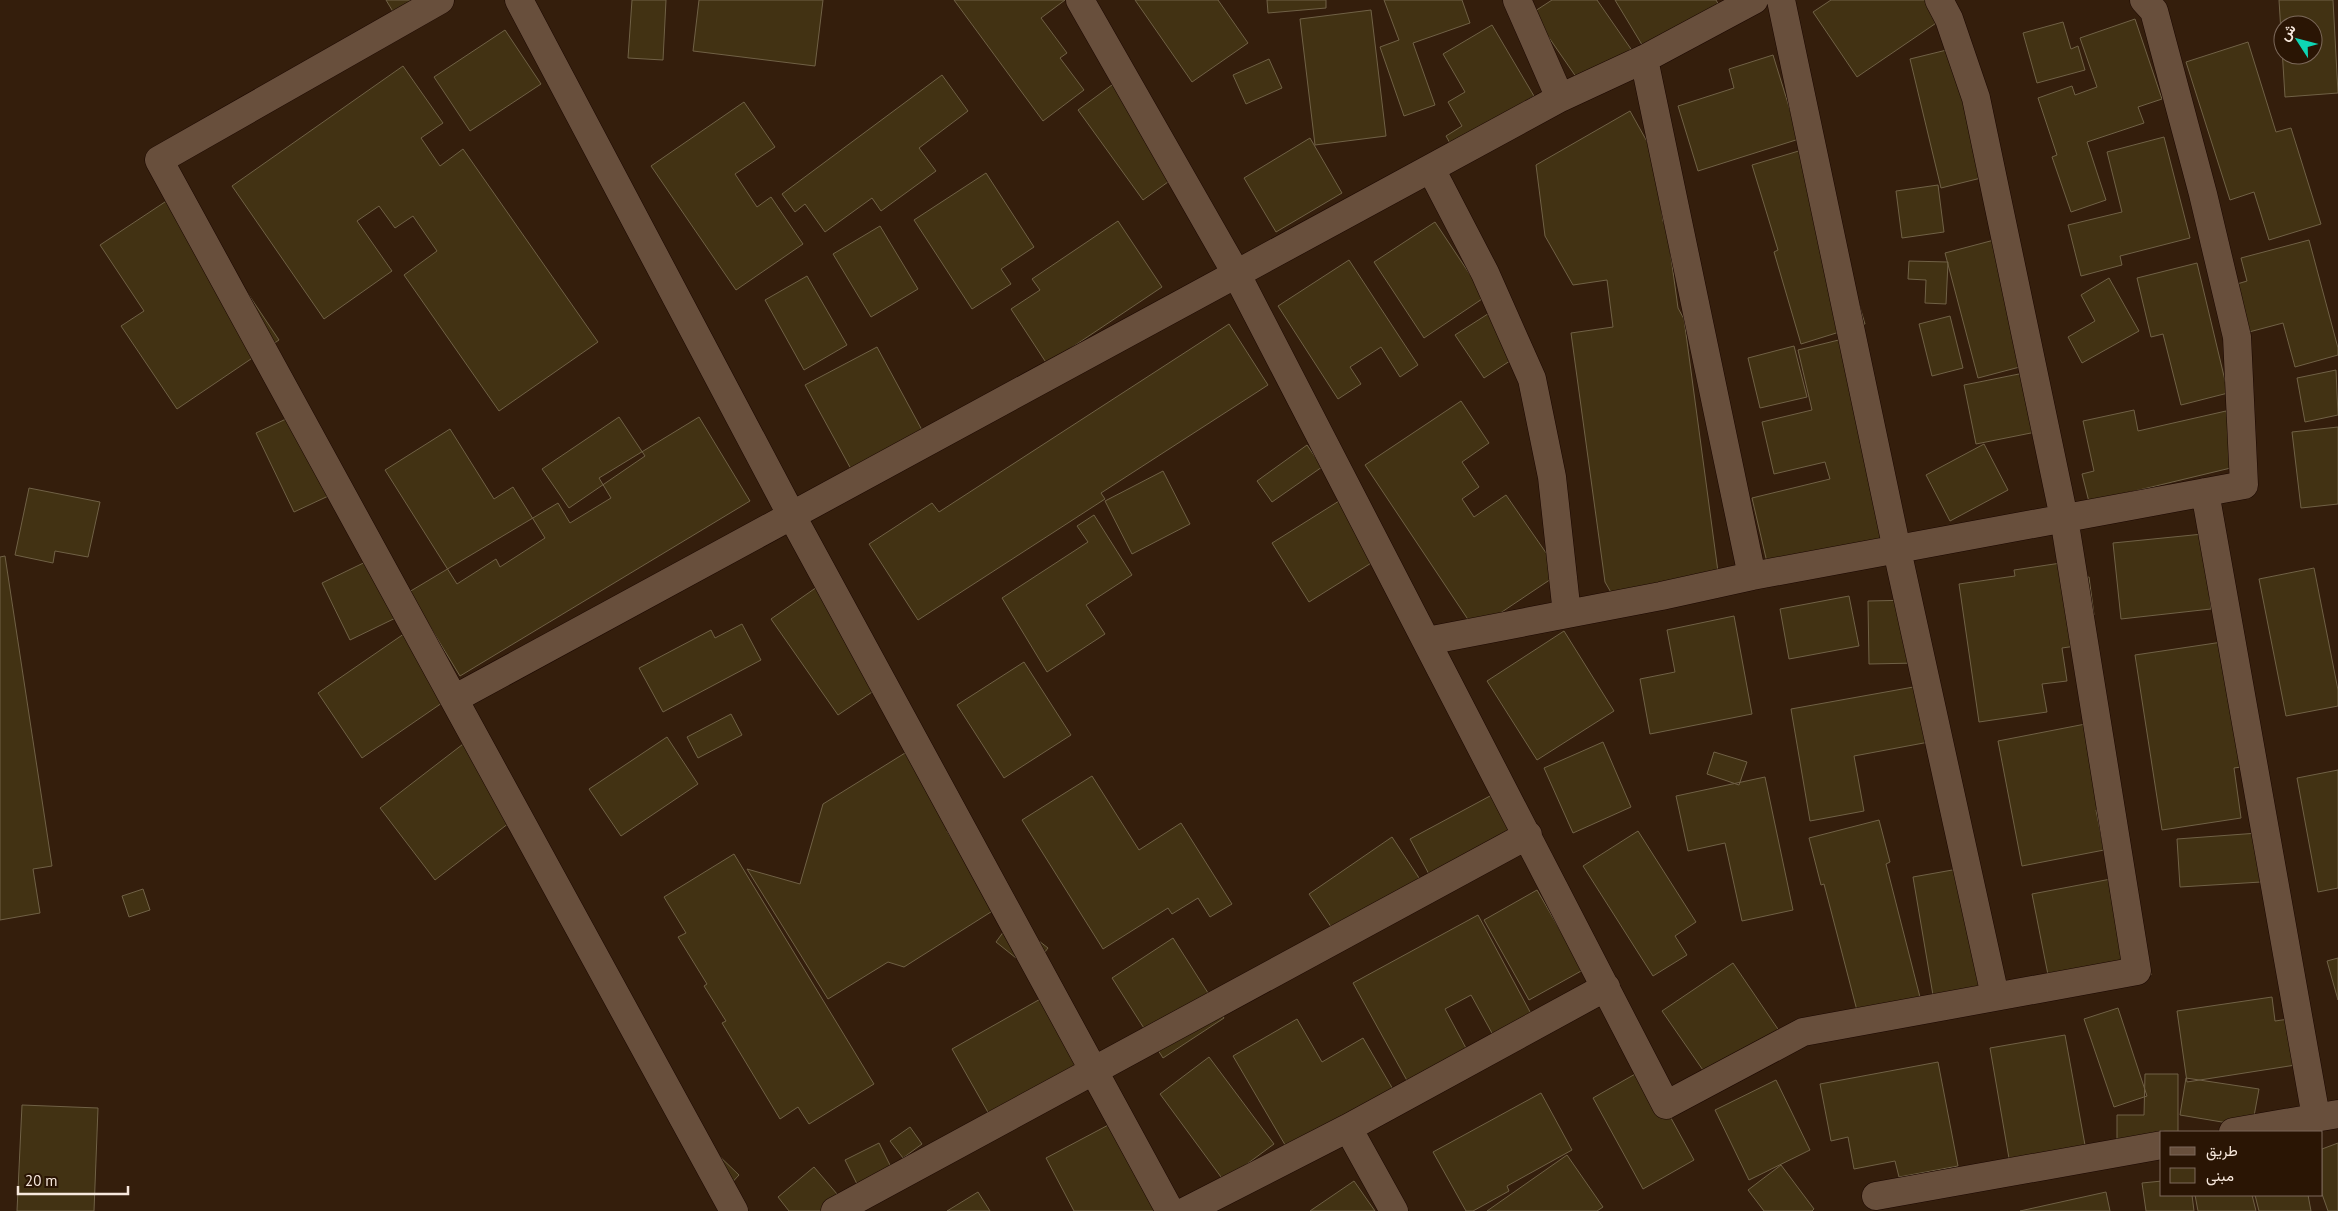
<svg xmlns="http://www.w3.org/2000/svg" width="2338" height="1211" viewBox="0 0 2338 1211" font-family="'PT Sans',Vazirmatn,sans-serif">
  <rect width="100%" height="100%" fill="#341e0c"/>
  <path fill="#423213" stroke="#706146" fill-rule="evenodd" d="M386 0H441L401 25Z
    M632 0H666L663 60 628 58Z
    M699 0H823L815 66 693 51Z
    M954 0H1065L1041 18 1067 53 1060 58 1084 90 1043 121Z
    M1135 0H1218L1248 43 1192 82Z
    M1267 0H1326V8L1268 13Z
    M1384 0H1462L1470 23 1413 43 1435 105 1404 116 1380 47 1399 40Z
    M1552 0H1597L1631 49 1581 84 1532 13Z
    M1615 0H1716L1720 7 1647 53Z
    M1831 0H1933L1945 17 1857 77 1813 12Z
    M2279 0H2333L2338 93 2285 97ZM2283 25H2313V55H2283Z
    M1371 10 1386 136 1315 145 1300 19Z
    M2135 19 2162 99 2138 107 2144 123 2087 142 2106 200 2071 212 2052 157 2057 155 2038 98 2072 86 2075 95 2097 87 2080 38Z
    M2063 22 2071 49 2078 46 2085 70 2037 83 2023 33Z
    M1492 25 1534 96 1451 145 1446 136 1462 126 1448 102 1465 92 1443 54Z
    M505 30 541 84 470 131 434 77Z
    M2248 42 2276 132 2291 128 2321 224 2269 240 2254 192 2230 200 2186 62Z
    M1963 46 1993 175 1941 188 1910 59Z
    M1773 55 1799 139 1698 171 1678 106 1734 88 1729 69Z
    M1269 59 1282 88 1246 104 1233 75Z
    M403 66 443 123 421 138 440 166 463 149 598 342 499 411 404 275 437 251 413 216 395 228 379 206 357 221 392 271 324 319 232 186Z
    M942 75 968 111 919 148 936 171 881 211 872 198 825 232 805 204 795 212 782 194Z
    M1120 79 1186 169 1143 200 1078 110Z
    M744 102 775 147 735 174 757 207 771 197 803 244 736 290 651 166Z
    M1630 111 1654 154 1663 221 1667 228 1678 308 1684 319 1719 579 1616 601 1605 582 1571 333 1613 327 1607 280 1573 285 1545 236 1536 165Z
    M2164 137 2190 238 2120 256 2122 265 2081 276 2068 225 2122 212 2107 152Z
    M1310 138 1342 193 1276 232 1244 178Z
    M1812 147 1865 324 1801 344 1774 252 1778 250 1752 165Z
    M986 173 1034 247 1001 269 1011 284 972 309 914 220Z
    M1938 185 1944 232 1902 238 1896 191Z
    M180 192 279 340 177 409 121 326 144 311 100 245Z
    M1118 221 1162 287 1047 364 1011 309 1040 290 1032 279Z
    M1435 222 1485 297 1424 338 1374 262Z
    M880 226 918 289 871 317 833 254Z
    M1998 239 2031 364 1978 378 1945 253Z
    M2309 240 2338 348V355L2295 367 2283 323 2249 332 2237 284 2247 281 2241 258Z
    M1349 260 1418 365 1400 377 1381 347 1350 367 1361 384 1338 399 1278 306Z
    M1909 261 1948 262 1946 304 1925 303 1926 280 1908 279Z
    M2197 263 2228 393 2181 405 2163 334 2151 337 2137 278Z
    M807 276 847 345 804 370 765 300Z
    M2109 278 2139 331 2082 363 2068 337 2095 321 2081 295Z
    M1494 310 1522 353 1484 378 1455 335Z
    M1950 316 1963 368 1932 376 1919 324Z
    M1229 324 1268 385 1101 493 1105 499 918 620 869 544 932 503 939 512Z
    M1859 335 1904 539 1769 571 1752 498 1830 479 1825 462 1774 474 1762 422 1812 410 1798 350Z
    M1794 346 1807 397 1760 408 1748 358Z
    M877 347 922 430 851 469 805 385Z
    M2336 370 2338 415 2305 422 2297 378Z
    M2029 372 2041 431 1976 444 1964 385Z
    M1461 401 1489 443 1462 462 1479 487 1462 499 1474 517 1506 495 1560 573 1475 630 1365 465Z
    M2134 410 2138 431 2226 411 2239 466 2089 502 2082 474 2094 471 2083 421Z
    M301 412 339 491 294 512 256 433Z
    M619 417 645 456 569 508 542 469Z
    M699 417 750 501 460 676 409 592 558 503 570 523 611 498 599 478Z
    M2338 427V504L2301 508 2292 432Z
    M450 429 494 499 513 487 545 538 500 567 496 559 457 584 385 470Z
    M1984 444 2008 490 1950 521 1926 475Z
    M1307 445 1322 467 1272 502 1257 481Z
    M1163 471 1190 524 1132 554 1105 501Z
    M29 488 100 502 88 557 55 551 53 563 15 555Z
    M1339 501 1376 560 1309 602 1272 543Z
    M1094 515 1132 575 1086 605 1105 634 1047 672 1002 598 1088 542 1077 526Z
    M2203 534 2211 609 2121 619 2113 543Z
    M382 554 410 611 350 640 322 583Z
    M5 556 52 866 33 869 40 913 0 920V557Z
    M2061 563 2064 581 2089 577 2094 615 2072 618 2076 646 2062 648 2067 681 2042 684 2047 712 1979 722 1959 584 2015 576 2014 570Z
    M2314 568 2338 690V706L2286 716 2259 579Z
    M817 587 884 684 838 715 771 619Z
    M1849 596 1859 646 1789 659 1780 609Z
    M1915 600 1917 663 1869 664 1868 601Z
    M1734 616 1752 714 1650 734 1640 679 1675 672 1667 630Z
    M742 624 761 660 663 712 639 668 711 630 715 638Z
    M411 629 455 694 362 758 318 693Z
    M1564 631 1614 711 1537 760 1487 681Z
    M2229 641 2248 766 2234 768 2241 818 2162 830 2135 655Z
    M1024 662 1071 735 1004 778 957 705Z
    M1919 686 1929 742 1854 756 1864 811 1810 821 1791 709Z
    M731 714 742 735 698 758 687 737Z
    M2106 720 2122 804 2096 810 2104 850 2022 866 1998 741Z
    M667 737 698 784 621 836 589 789Z
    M467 741 522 813 435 880 380 808Z
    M1603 742 1631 807 1573 833 1544 768Z
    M1714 752 1747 762 1739 785 1707 774Z
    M905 753 954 833 947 831 994 910 904 967 888 962 828 999 747 869 800 884 823 804Z
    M2338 770V888L2318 892 2297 778Z
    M1092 776 1139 850 1181 823 1232 904 1210 917 1198 898 1172 914 1168 908 1103 949 1022 820Z
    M1765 777 1793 910 1742 921 1725 843 1688 851 1676 796Z
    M1503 789 1530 839 1437 889 1410 839Z
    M1879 820 1890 862 1886 864 1922 1005 1860 1022 1824 884 1821 885 1809 838Z
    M1638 831 1696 922 1675 936 1687 955 1653 976 1583 866Z
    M2258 833 2261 882 2180 887 2177 839Z
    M1392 837 1425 887 1342 943 1309 894Z
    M734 854 874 1084 809 1124 798 1107 780 1119 722 1023 726 1021 704 986 707 984 678 937 686 933 664 897Z
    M1975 866 1997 996 1935 1007 1913 877Z
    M2132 875 2151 975 2052 995 2032 894Z
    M143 889 150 910 129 917 122 896Z
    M1537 890 1583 970 1529 1000 1484 920Z
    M1478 915 1536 1023 1498 1044 1471 995 1445 1009 1474 1063 1415 1095 1353 983Z
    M1012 920 1048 948 1031 970 996 942Z
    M1173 938 1224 1018 1163 1058 1112 978Z
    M2338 958V1000L2327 961Z
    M1733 963 1784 1038 1714 1086 1662 1011Z
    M1058 989 1103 1069 998 1130 952 1049Z
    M2272 997 2275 1021 2296 1018 2302 1064 2187 1082 2177 1011Z
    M2118 1008 2147 1096 2114 1107 2084 1019Z
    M1297 1019 1322 1062 1363 1038 1401 1103 1291 1155 1233 1056Z
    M2065 1035 2087 1156 2011 1170 1990 1048Z
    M1209 1057 1274 1144 1224 1181 1160 1094Z
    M1938 1062 1958 1166 1899 1177 1895 1161 1854 1169 1848 1137 1831 1141 1820 1084Z
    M1644 1069 1694 1160 1643 1189 1593 1098Z
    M2145 1074H2178V1132H2162L2117 1140V1115H2144Z
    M2186 1078 2259 1089 2252 1127 2180 1115Z
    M1776 1080 1810 1150 1749 1180 1715 1110Z
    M1541 1093 1572 1150 1507 1186 1509 1191 1473 1211H1466L1433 1152Z
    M22 1105 98 1108 94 1211H17Z
    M1131 1113 1182 1211H1074L1046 1158Z
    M910 1127 922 1144 903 1158 890 1141Z
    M879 1143 896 1177 862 1194 845 1160Z
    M2338 1143V1211H2328L2322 1194V1149Z
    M715 1152 739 1175 726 1189Z
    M1567 1155 1603 1207 1597 1211H1487Z
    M1781 1165 1814 1209 1812 1211H1764L1748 1190Z
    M814 1167 843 1201 830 1211H789L778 1197Z
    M1354 1181 1375 1211H1310Z
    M2162 1181V1195H2192L2194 1211H2146L2142 1183Z
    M978 1192 990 1211H947Z
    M2106 1192 2110 1211H2020Z
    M2195 1195H2252L2256 1211H2198Z
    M2255 1195H2308L2311 1211H2259Z"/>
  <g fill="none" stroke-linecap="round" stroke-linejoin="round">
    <defs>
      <path id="minor" d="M440 0 159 160 734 1211
        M519 0 792 516 1170 1211
        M1080 0 1237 275 1666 1105 1803 1032 2137 971 2064 518 1976 98 1949 19 1939 0
        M1517 0 1560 98
        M1781 0 1897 550 1995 996
        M1644 59 1752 576
        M1431 169 1485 273 1532 379 1552 477 1567 614
        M2205 492 2316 1117
        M1427 641 1661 596 1752 576 2244 485 2237 337 2203 194 2154 11 2144 0
        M454 699 1560 98 1644 59 1754 0
        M1348 1128 1394 1211
        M2233 1132 2338 1114
        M1876 1196 2162 1145
        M835 1211 1528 835
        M1186 1211 1348 1128 1606 987"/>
    </defs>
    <use href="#minor" stroke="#1b0700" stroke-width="29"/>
    <use href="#minor" stroke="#684f3c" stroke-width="28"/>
  </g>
  <rect x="2160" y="1131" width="162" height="65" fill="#2a1504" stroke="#7c695b"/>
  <rect x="2170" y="1147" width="25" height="8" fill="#684f3c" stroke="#7c695b"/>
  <text x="2206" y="1156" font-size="15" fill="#f7e8dd">طريق</text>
  <rect x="2170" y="1168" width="25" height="15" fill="#423213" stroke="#7c695b"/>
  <text x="2206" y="1181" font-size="15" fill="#f7e8dd">مبنى</text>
  <g transform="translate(2298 40) rotate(306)"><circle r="24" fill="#2a1504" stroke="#7c695b"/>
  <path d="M0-4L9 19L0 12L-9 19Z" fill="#0ed5b4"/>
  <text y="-8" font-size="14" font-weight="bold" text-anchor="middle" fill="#f7e8dd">ش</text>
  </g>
  <path d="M18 1186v8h110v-8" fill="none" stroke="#f7e8dd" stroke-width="2.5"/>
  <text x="25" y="1186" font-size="15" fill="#f7e8dd" stroke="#2a1504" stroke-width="4" paint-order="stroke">20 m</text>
</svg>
